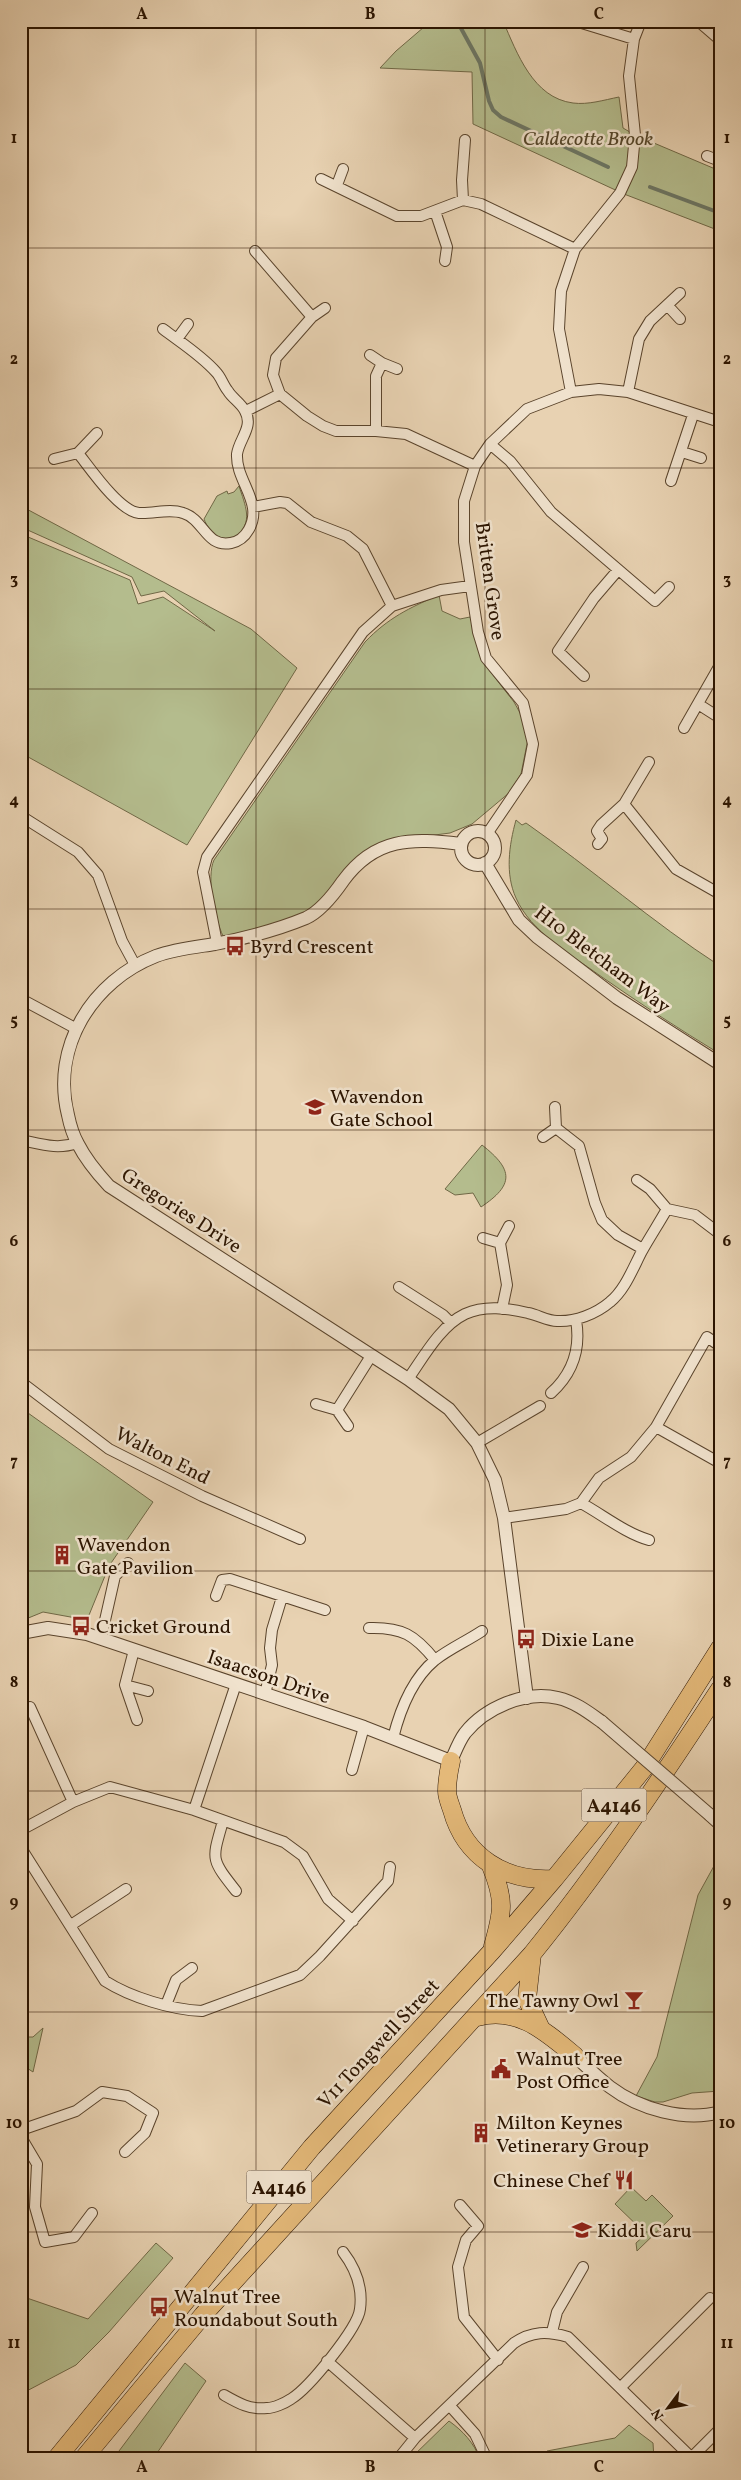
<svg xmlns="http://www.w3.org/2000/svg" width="741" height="2480" viewBox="0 0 741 2480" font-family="Vollkorn,serif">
  <rect width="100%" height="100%" fill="#e8d2b2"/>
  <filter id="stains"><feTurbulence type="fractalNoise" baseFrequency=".004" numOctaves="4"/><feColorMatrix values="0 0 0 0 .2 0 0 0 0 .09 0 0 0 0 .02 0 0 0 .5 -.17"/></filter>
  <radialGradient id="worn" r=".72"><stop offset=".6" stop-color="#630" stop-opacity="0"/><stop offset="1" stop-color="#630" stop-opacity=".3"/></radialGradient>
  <path fill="#b4bc8d" stroke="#706846" d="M431 21H503C517 53 533 98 573 103 588 105 604 100 619 97L623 128 635 135 720 171V231L624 194 473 124 472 72 380 68 396 51Z
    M239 486C245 505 254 522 236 537 220 542 210 534 204 519L217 496 227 491 228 494 234 492Z
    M21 506 251 629 297 668 187 845 21 753V534L130 580 138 604 163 597 215 631 164 591 141 596 132 577 21 527Z
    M439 595 442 611 460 619 470 617 486 666 514 702 524 720 528 739 521 774 509 793 472 824 450 833 404 839 387 844 315 910 228 938 223 936C215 919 206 877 214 860L365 642C388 618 409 608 439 595Z
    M516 820 522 825 526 823C592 869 652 922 720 966V1054C679 1029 639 1003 599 975 570 954 531 932 516 898 505 874 509 845 516 820Z
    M482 1145C514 1170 514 1185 481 1207L473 1193 455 1195 445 1189Z
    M21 1408 153 1502 109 1566 87 1620 43 1612 21 1621Z
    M720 1855V2091L692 2093 663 2102H655L636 2096 657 2057 698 1895Z
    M43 2028 33 2072 21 2064V2037H33Z
    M631 2187 646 2201 652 2195 673 2216 637 2251 636 2243 646 2234 615 2204Z
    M156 2243 173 2258 109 2332 76 2365 21 2394V2296L88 2319Z
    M185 2363 206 2381 153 2459H113Z
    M449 2421C463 2431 474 2443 480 2459H410Z
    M629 2425 653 2443 654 2459H549L547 2451 615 2438Z"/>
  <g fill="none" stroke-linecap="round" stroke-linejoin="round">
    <path stroke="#6c7664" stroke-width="4" d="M457 21 480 63 489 101 493 110 501 117 608 167
      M650 187 720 213"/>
    <defs>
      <path id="minor" d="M575 21 634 39
        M698 21 720 40
        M707 156 720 161
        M321 179 397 216H421L463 200 481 204 575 249
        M337 185 343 169
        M463 200 462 180 465 140
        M435 211 447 247 445 261
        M255 251 312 317 276 358 273 375 280 394 307 416 323 426 336 431H376L406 434 475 466
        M668 306 680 319
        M312 317 325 308
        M177 339 188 324
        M370 355 382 363 397 369
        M571 392 559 329 561 291 575 249 620 193 632 167 635 135 629 76 634 39 641 21
        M628 392 639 339 650 321 680 293
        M246 411 280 394
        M376 431V376L382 363
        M490 444 510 461 551 512 655 601 669 587
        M682 452 701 458
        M78 453C90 468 119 511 139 513 154 514 169 508 183 513 204 519 206 548 231 543 247 540 255 522 253 508 250 489 236 474 237 454 239 439 254 427 245 411 241 403 232 398 228 391 223 385 221 377 216 372 201 355 180 342 163 329
        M54 459 78 453 97 433
        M671 481 693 415
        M253 507 280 502 287 503 311 522 347 536 363 549 392 606
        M584 676 558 651 594 598 618 570
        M698 704 720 718
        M684 728 720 665
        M624 804 676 869 720 894
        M21 816 78 852 98 875 122 941 135 965
        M487 834 527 775 533 744 523 703 486 658 478 632 464 542V501L475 466 490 444 527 409 571 392 599 389 628 392 720 422
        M598 844 602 839 597 831 601 825 624 804 649 762
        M217 943 203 872 207 857 363 632 392 606 441 590 470 586
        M21 999 75 1028
        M555 1107 556 1128
        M556 1128 579 1146 595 1203 602 1220 618 1235 643 1249
        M543 1137 556 1128
        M21 1140C41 1144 57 1150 77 1143
        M637 1180 650 1189 667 1209 695 1215 720 1234
        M483 1238 500 1243
        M399 1287 443 1315 451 1323
        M502 1309 507 1285 500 1243 509 1226
        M408 1379C423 1358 440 1326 465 1314 485 1305 507 1308 528 1313 538 1315 548 1321 557 1321 575 1322 596 1314 610 1302 625 1290 633 1268 642 1251 650 1237 659 1223 667 1209
        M21 1382 109 1449 202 1496 300 1539
        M551 1393C573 1373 581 1349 576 1320
        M316 1404 337 1410
        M348 1426 337 1410 371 1356
        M656 1427 720 1463
        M477 1443 540 1406
        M581 1503C603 1515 625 1533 649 1540
        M504 1518 566 1509 581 1503 599 1478 631 1457 656 1427 707 1337 720 1346
        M216 1596 222 1580 230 1579 325 1610
        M369 1628C402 1627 415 1635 435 1660
        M101 1638 115 1576 128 1563
        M125 1685 137 1720
        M125 1685 134 1650
        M125 1685 148 1691
        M265 1694 272 1665 270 1648 272 1630 282 1597
        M30 1707 73 1802
        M393 1738C400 1710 412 1679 435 1660 449 1649 467 1641 482 1631
        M352 1770 364 1727
        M194 1810 236 1684
        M223 1821C212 1860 210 1858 236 1891
        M21 1830 73 1802 110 1787 194 1810 284 1842 303 1856 328 1899 353 1921
        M21 1848 105 1981C130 1997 172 2010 202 2011L300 1975 320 1956 388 1881 390 1867
        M71 1925 126 1889
        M166 2005 176 1980 192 1968
        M21 2130 76 2111 102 2092 127 2096 153 2113 145 2133 125 2152
        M21 2137 37 2164 35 2207 45 2242 74 2237 92 2213
        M460 2205 478 2226 466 2240 458 2267 464 2317 498 2360
        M552 2332 557 2312 583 2267
        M327 2361 415 2438
        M621 2387 710 2298
        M224 2395C238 2403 250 2410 267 2408 274 2408 285 2403 291 2399 309 2388 358 2328 360 2309 363 2287 356 2269 343 2252
        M450 2406 475 2434 487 2459
        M692 2457 720 2429
        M398 2459 415 2438 514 2343C532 2331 547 2331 568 2337L693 2459"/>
      <path id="tertiary" d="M461 848a17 17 0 1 1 34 0a17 17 0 1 1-34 0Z
        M461 844C412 838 375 837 343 881 334 894 321 911 306 918 277 930 246 938 215 944 196 947 175 949 156 956 92 981 51 1047 68 1115 70 1125 73 1135 78 1144 86 1160 97 1173 109 1186L408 1379 449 1409 477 1443 495 1480 504 1518 527 1698
        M485 863 519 920 537 937 617 998 720 1064
        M21 1633 48 1628 87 1634 364 1727 451 1761C455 1752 459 1741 465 1733 485 1708 525 1690 558 1698 575 1702 588 1712 602 1722
        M710 1815 720 1824
        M575 2056C587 2067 598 2078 610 2087 639 2109 685 2122 720 2112"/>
      <path id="trunk" d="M451 1761C449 1770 447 1781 447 1791 447 1797 450 1804 452 1810 465 1857 505 1882 554 1879
        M491 1866C505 1900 503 1911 493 1946
        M532 1954 527 1999 540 2027
        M477 2017C518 2006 546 2032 575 2056
        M56 2459 312 2147 492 1951 554 1879 644 1768 720 1648
        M83 2459 203 2315 532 1954C600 1870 661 1779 720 1689"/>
    </defs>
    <use href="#minor" stroke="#5a442c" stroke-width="12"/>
    <use href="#tertiary" stroke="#5a442c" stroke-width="14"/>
    <use href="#trunk" stroke="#2b1400" stroke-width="19"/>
    <use href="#minor" stroke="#f0e2cd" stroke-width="10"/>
    <use href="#tertiary" stroke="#f0e2cd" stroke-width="12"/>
    <use href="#trunk" stroke="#e4b979" stroke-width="18"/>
    <defs>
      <path id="tertiary-bridge" d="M602 1722 710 1815"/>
    </defs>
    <use href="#tertiary-bridge" stroke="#5a442c" stroke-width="14" stroke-linecap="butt"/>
    <use href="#tertiary-bridge" stroke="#f0e2cd" stroke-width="12"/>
  </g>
  <path fill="none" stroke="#2b1400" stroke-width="1" stroke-opacity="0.55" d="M256 21V2459M485 21V2459M21 248H720M21 468H720M21 689H720M21 909H720M21 1130H720M21 1350H720M21 1571H720M21 1791H720M21 2012H720M21 2232H720"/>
  <defs>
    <symbol id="bus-bare" viewBox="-9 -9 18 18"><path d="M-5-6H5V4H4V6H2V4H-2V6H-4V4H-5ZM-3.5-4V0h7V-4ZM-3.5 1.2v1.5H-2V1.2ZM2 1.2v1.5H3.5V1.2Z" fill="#8f2418" stroke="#f0e2cd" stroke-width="2.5" paint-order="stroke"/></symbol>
    <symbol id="school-bare" viewBox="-9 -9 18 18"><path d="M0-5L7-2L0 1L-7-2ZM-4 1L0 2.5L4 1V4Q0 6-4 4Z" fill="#8f2418" stroke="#f0e2cd" stroke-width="2.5" paint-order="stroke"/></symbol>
    <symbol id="building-bare" viewBox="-9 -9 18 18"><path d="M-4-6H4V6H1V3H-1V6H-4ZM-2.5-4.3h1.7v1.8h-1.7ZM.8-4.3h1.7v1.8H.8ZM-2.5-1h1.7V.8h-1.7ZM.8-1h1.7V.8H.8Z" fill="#8f2418" stroke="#f0e2cd" stroke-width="2.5" paint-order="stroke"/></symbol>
    <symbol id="bar-bare" viewBox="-9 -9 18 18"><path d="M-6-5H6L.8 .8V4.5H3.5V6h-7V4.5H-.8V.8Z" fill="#8f2418" stroke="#f0e2cd" stroke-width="2.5" paint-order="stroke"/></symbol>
    <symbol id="civic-bare" viewBox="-9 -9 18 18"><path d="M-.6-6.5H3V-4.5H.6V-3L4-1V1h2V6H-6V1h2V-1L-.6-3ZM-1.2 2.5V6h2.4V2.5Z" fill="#8f2418" stroke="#f0e2cd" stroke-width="2.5" paint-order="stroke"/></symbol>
    <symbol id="restaurant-bare" viewBox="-9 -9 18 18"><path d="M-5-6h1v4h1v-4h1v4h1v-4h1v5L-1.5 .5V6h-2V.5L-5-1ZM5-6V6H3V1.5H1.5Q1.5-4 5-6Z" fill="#8f2418" stroke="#f0e2cd" stroke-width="2.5" paint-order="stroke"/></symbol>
  </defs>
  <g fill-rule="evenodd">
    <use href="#bus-bare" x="221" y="932" width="28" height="28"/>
    <use href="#school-bare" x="301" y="1093" width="28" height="28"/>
    <use href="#building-bare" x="48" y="1541" width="28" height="28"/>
    <use href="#bus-bare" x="67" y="1612" width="28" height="28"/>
    <use href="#bus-bare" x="512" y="1625" width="28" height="28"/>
    <use href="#bar-bare" x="620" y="1986" width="28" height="28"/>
    <use href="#civic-bare" x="487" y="2055" width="28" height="28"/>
    <use href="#building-bare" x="467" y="2119" width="28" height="28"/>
    <use href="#restaurant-bare" x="610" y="2166" width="28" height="28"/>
    <use href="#school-bare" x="568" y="2216" width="28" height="28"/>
    <use href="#bus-bare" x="145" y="2293" width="28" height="28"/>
  </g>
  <g text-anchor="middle" stroke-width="5" stroke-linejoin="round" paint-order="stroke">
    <g fill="#f0e2cd" stroke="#66523e" stroke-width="1">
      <rect x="581.5" y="1788.5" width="65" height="33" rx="4"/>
      <rect x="246.5" y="2170.5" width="65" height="33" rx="4"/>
    </g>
    <g font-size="19" font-weight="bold" fill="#2b1400">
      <text x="614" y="1812">A4146</text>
      <text x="279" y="2194">A4146</text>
    </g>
    <g font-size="20" font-style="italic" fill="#54462a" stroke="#f0e2cd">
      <text x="588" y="145">Caldecotte Brook</text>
    </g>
    <g font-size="20" fill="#2b1400" stroke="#f0e2cd">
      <text transform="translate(491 581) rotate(82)" y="7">Britten Grove</text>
      <text transform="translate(603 959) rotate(37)" y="7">H10 Bletcham Way</text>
      <text transform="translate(182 1210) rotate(33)" y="7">Gregories Drive</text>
      <text transform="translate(163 1455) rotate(27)" y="7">Walton End</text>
      <text transform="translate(269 1676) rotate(19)" y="7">Isaacson Drive</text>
      <text transform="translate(378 2043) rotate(-47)" y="7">V11 Tongwell Street</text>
    </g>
    <g font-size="20" fill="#2b1400" stroke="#f0e2cd" text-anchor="start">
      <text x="250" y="953">Byrd Crescent</text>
      <text x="330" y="1103">Wavendon<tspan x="330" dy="23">Gate School</tspan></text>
      <text x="77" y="1551">Wavendon<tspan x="77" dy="23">Gate Pavilion</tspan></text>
      <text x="96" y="1633">Cricket Ground</text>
      <text x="541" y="1646">Dixie Lane</text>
      <text x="619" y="2007" text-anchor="end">The Tawny Owl</text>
      <text x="516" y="2065">Walnut Tree<tspan x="516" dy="23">Post Office</tspan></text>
      <text x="496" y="2129">Milton Keynes<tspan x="496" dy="23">Vetinerary Group</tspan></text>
      <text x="609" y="2187" text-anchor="end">Chinese Chef</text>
      <text x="597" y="2237">Kiddi Caru</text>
      <text x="174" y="2303">Walnut Tree<tspan x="174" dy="23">Roundabout South</tspan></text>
    </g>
  </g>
  <rect width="741" height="2480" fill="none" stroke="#e8d2b2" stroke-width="55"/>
  <g transform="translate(668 2408) rotate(238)" stroke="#f0e2cd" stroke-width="4" paint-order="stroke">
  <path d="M0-4L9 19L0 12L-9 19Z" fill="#2b1400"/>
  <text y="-8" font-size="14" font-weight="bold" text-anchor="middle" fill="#2b1400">N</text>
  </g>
  <rect x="28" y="28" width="686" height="2424" fill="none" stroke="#2b1400" stroke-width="2"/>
  <g font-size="16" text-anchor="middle" font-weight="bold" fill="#2b1400">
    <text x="142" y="19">A</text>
    <text x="370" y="19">B</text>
    <text x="599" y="19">C</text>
    <text x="14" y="143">1</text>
    <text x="727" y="143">1</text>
    <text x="14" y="364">2</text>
    <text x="727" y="364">2</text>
    <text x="14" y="584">3</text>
    <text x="727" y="584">3</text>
    <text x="14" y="805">4</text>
    <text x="727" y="805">4</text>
    <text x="14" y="1025">5</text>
    <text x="727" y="1025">5</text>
    <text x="14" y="1246">6</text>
    <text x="727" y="1246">6</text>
    <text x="14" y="1466">7</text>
    <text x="727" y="1466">7</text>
    <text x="14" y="1687">8</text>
    <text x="727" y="1687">8</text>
    <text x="14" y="1907">9</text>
    <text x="727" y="1907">9</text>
    <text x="14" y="2128">10</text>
    <text x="727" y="2128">10</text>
    <text x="14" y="2348">11</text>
    <text x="727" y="2348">11</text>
    <text x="142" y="2472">A</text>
    <text x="370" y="2472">B</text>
    <text x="599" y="2472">C</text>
  </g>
  <rect width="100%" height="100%" filter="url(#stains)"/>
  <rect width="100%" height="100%" fill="url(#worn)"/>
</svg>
